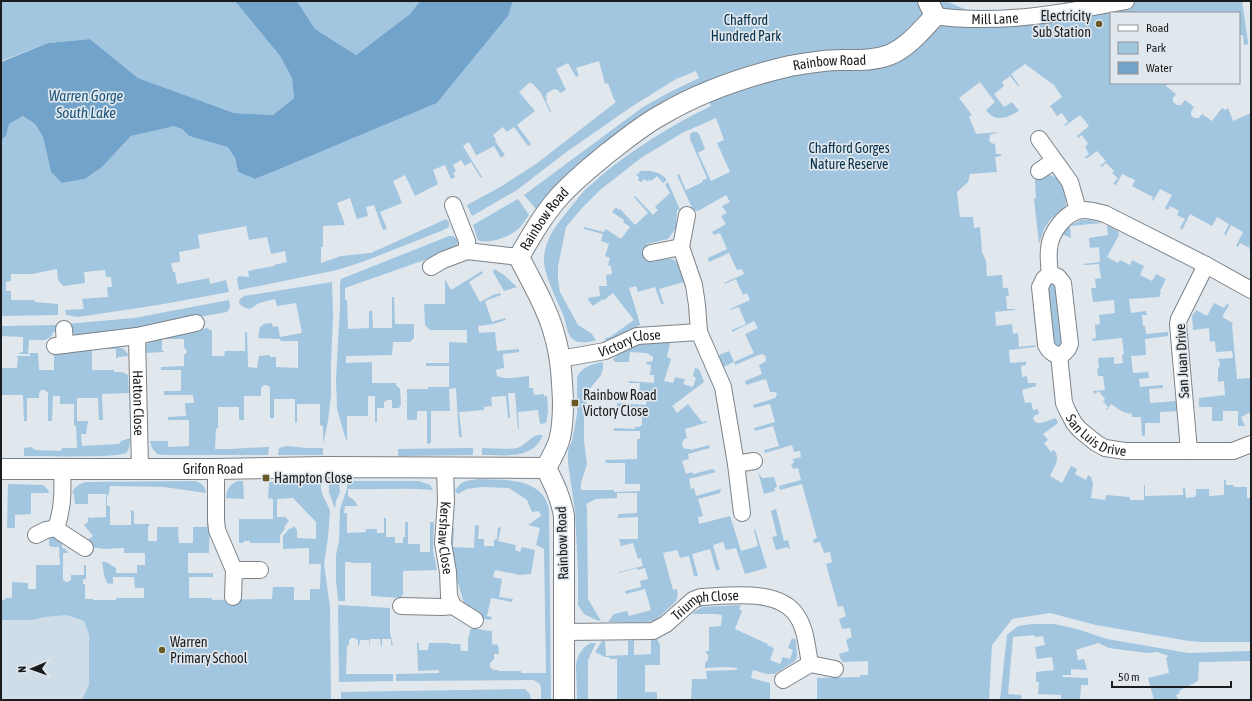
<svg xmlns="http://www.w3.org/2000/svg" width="1252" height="701" viewBox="0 0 1252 701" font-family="'Asap Condensed',sans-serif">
  <rect width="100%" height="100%" fill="#e0e7ed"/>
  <path fill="#cfdde8" d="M1 600H321L324 700H1Z"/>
  <path fill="#a2c5e0" d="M1 1H235L280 56 292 78 294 98 273 115 234 113 138 78 90 39 48 43 1 61Z
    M297 1H420L410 14 356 55 315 29Z
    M513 1H946L969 11 988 13 1064 4V1H1242L1248 42V44L1244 45 1243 35H1239V13H1111V83H1168L1166 86 1176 94 1173 98V102L1177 105H1181L1185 100 1194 107 1191 112V115L1194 118H1199L1202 114 1212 121 1222 108 1225 110 1228 108 1233 121 1251 113V251H1249L1250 248 1240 243 1238 247 1236 246 1243 232 1231 225 1226 235 1224 234 1229 224 1217 217 1212 226 1190 214 1182 230 1180 228 1185 219 1177 215 1179 211 1170 206 1168 210 1165 208 1172 195 1160 189 1153 201 1152 200 1153 197 1132 186 1135 180 1122 174 1116 185 1113 184 1118 178 1112 173 1114 171 1106 163 1102 167 1100 166 1106 161 1097 151 1086 159 1085 157 1089 154 1085 147 1088 144 1082 135 1078 138 1076 135 1077 136 1089 126 1080 115 1065 126 1064 125 1068 122 1062 113 1057 116 1050 106 1062 97 1054 85 1025 64 1011 74 1019 85 1018 86 1010 76 1002 82 1004 86 994 94 1004 107 1012 102 1019 111C1007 118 995 123 986 110L995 102 980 82 959 98 972 115 969 117 976 134 999 132 990 135 989 140 991 143 995 144 996 154H1001V156L995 157 997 172 970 174 968 182 957 192 960 217H973L974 228 980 227 982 252 986 261 987 276 1002 275 1003 288H1008L1009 296H1006L1007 309H1015V310L995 312 996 326 1012 324 1013 334 1018 333 1019 347 1036 345 1035 347 1009 350 1010 363 1024 362 1026 361V365L1021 366 1022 377 1027 376 1028 383H1036V386L1022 390 1025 403 1031 402 1033 410 1038 409 1039 414 1035 415 1033 418 1035 422C1041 425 1049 420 1056 418L1058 423 1043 434 1048 440 1044 443 1051 452 1054 450C1061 459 1054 467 1050 476L1062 483 1071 466 1077 469 1075 474 1086 480 1088 475 1091 477 1093 484 1091 498 1105 500 1106 495 1130 497V500H1144V485H1145V496L1183 495V488H1185L1186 498 1195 497 1196 494V489H1209V496L1224 495V480H1226V485H1233L1234 487H1247V498H1251V642H1203L1189 641 1096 625 1050 613 1012 619 992 645 989 700H817V678L860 677V675H868V661L843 662 840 658 839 654 849 651 846 640 852 637 850 628 842 629 839 619 846 616 843 606 838 607 826 564 832 562 830 552 824 553 820 542 814 543 813 540 817 538 802 484 780 490 779 486 801 480 798 468 793 469 791 464 794 463 793 459 801 457 800 451 794 452 792 445 765 453 764 450 779 446 773 426 755 431 754 428 775 422 770 404 754 408 753 405 775 398 777 395 776 392H770L766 379 746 385 745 381 762 374 759 365 765 362 766 359 765 355 761 354 735 365 734 362 721 368 717 359 720 358 719 355 729 351 734 362 754 353 745 334 758 328 754 321 732 332V330L746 324 739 307 730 310V309L750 300 747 293 743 295 736 279 725 284 724 283 744 274 742 269 737 270 729 253 709 262 708 258 727 249 720 233 714 235 712 232 726 224 721 216 727 213 722 206 730 202 726 195 698 211 693 210 677 175 679 174 686 190 703 182 702 181 707 178 690 139V134L693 132H697L699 134 705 149 698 153 711 181 730 172 717 143 724 140 716 118 682 133 641 158 600 190 582 208 566 227 558 266V280L560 292 578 325 591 333 596 340C586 343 574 345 569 334 566 329 566 322 564 317 558 301 542 272 544 257 546 237 556 226 567 212 573 205 578 197 585 190 590 185 597 180 603 174 636 147 672 125 711 106L702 85 568 174 549 193 536 209 524 195 643 107 670 92 699 78 696 71 676 79 631 107 565 153 517 190 472 216 467 205 502 186 536 164 616 102 613 97 608 83 605 84 599 61 576 68 579 76 576 77 568 63 556 69 566 90 560 93 558 90 554 89 547 93 546 97 547 100 546 101 551 111 550 112 541 93 533 84H532L530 82 519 92 535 111 517 125 531 144 528 146 514 127 507 132 503 127 493 135 496 140 495 141 505 155 501 158 494 146 475 156 476 155 469 142 463 146 482 177 481 178 471 162 465 166 461 160 453 165 456 171 453 173 455 177 451 179 445 165 433 170 438 184 415 196 405 175 393 181 402 203 380 212 387 229 383 230 374 205 366 207 368 216 357 219 350 198 337 203 345 225 323 226V247H321V263L341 256 371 253 446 219 449 222V227L441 231 365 261 337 270 239 290 237 279 239 276 249 277 248 271 274 266V265L287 262 285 251 271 254 267 237 249 240 246 226 198 235 200 248 179 252 180 262 171 263 173 272H175L177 284 209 278 210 284 226 280 229 292 158 305 78 317 66 315 65 310 84 309 82 299 108 297 107 287H112L111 277H106L105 270 84 272 85 283 63 286 58 280 57 269 32 274H11V281L6 282V291H11V300H34L35 302 58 304V315L1 316V140L6 136 9 124 23 116 35 124 43 137 51 172 62 183 85 179 102 167 131 136 174 125 182 129 189 136 228 146 235 158 238 172 255 179 275 171 437 103 508 16Z
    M641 171C651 170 661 172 667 180L663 183 657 176 651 181 649 180 647 181 644 179 641 182 638 180 639 177 636 175Z
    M1048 175C1062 175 1067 196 1066 206L1050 220 1044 229 1039 244 1034 199 1036 198 1035 179 1043 178Z
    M668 182 680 210H677L676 228 668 239 647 244 652 262C679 256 675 257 684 282L659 289 664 304H661L655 287 638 292 636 286 629 288 638 317 640 325C628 330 618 336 606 341L605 338 610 337 634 320 613 293 604 300 603 299 593 306 588 300V298L600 296 599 286H607L606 275 612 274 611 266 608 265 610 258 605 256 609 244 601 241 603 234 584 229V227L604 232 606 229 621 239 630 227 623 222 624 220 612 212 616 207 619 210 620 209 635 225 648 213 634 197 635 196 653 215 658 210 655 207 670 193 665 185Z
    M518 199 529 215C525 220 522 226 517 230 509 237 487 245 478 240L473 225Z
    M1081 220H1090L1102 223 1070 226 1071 238 1062 234 1071 225Z
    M1107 225 1118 231 1119 235 1107 257 1118 263 1120 260 1130 265 1132 260 1144 266 1140 275 1152 281 1156 274 1166 279 1160 291 1161 292 1159 297 1129 299 1131 313 1146 311 1147 315H1142L1143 326H1145L1146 334 1168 332V336L1145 339 1146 355 1131 356 1133 373 1146 372 1148 371 1149 378 1139 379 1140 387 1163 385V388L1149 389 1150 403 1176 401 1177 411 1160 412V423H1145V436H1142L1141 417H1132V414L1123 412 1111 404 1107 410 1106 409 1108 407 1103 401 1105 399 1099 391 1095 394 1093 391 1105 390 1103 376H1098L1097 369 1099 368 1098 358 1114 357V364L1123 363 1122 355 1124 354 1122 338 1093 341 1092 339 1096 338 1095 325 1100 324 1099 315 1115 313 1114 300 1093 302 1091 288H1096L1095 279 1101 278 1099 264 1084 265 1083 264 1100 262 1099 247 1090 248 1089 238 1108 235Z
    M449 236C454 236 456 237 458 242L457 245 453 250 345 288V300H347L348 329 369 328V311H372L373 328H392V297H394L395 324H414V338L410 342H393L392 355 346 356V363L372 362V383H396V385L400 389 401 404 399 408H392V400H387L384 402V408H377V422H375V396H368V416H347V440H346L337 409 336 378 340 308V283L341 279Z
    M494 269 504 275 517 287 504 291 493 272Z
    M482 271 483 273 469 282 480 302 493 295 500 293 501 295 485 301 492 322 505 318 506 320 493 324 478 326 479 333 495 332 497 351 519 349V352L503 354 504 368 498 369 496 370 497 376C506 380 518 377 529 376V388H533L534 395 544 394V396H547L548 411 546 423 540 424 538 410 518 412 519 429H518L515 393H508L510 418H508L506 396 491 397 492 406 484 407V410L459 412 462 437H459L456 388 449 389 450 411H431V443L427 444V411H417V420H407V389H428V387H449V366H426V363H449V342L467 343V330H430L425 325 424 304H445V279L451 290Z
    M1056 281 1064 347H1052L1047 282Z
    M332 282 333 316 331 364V395L328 421 323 444V426L320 425V404H297V422L295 423V399H274V418H270V388L269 386 264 385 261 388V396H244V420H239V407H218V428L216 429 215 449H230L267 447H269L268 455H163L157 454 152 448 150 441H168V447L189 446V420H168V417L186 416 185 403H194L193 395H164V391H181V370H161V367L184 366V355L187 352 186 350 184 347V339H162V351H164V352L144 353 146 345 150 341 207 328 212 331V356H224L225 351H245V332H247L248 367 257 368 259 356 270 355V357H276V367L298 368V341H281L280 339 258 338 260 327 264 324 272 323 273 327 278 326 280 337 302 333 296 303 277 306 275 299 259 303 250 309C245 308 241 307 239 302L240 299 244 296Z
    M229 300 230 307 227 312 127 330 69 339 67 324 134 318Z
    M1214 303 1224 308 1227 304 1229 305 1222 317 1233 323 1232 325 1237 379 1251 378V407H1250L1251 412 1241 417 1245 426H1238V411H1223V421H1212V407H1199V398L1225 395 1224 381 1218 382V369L1220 365V362L1217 359 1233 358 1232 351 1216 352 1215 341 1210 342 1209 328 1193 330 1192 316 1196 310 1207 316Z
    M58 325V332H53L52 336 45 340H29L28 354H19V353L23 352V337L1 336V326Z
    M655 343H670L667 357 671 359 664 381 673 383 675 377 685 379 683 384 693 387 696 378 693 376 695 368 699 369 704 382 672 406 677 413 688 404 702 422 707 421 708 422 685 429 687 438 684 439 682 443 683 448 687 449H690L691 450 709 445 710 448 688 454 689 459 682 461 686 474 692 472 693 474 713 469 716 472 689 479 691 489 694 488 696 496 721 489 720 493 698 499 703 516 698 517 699 524 730 516 741 551 758 546 754 530 755 529 767 568 745 574 736 548 726 550 723 542 713 545 720 570H716L710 549 692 554 698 576H694L689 556 680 558 678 552 677 550 663 553 673 590 677 589C679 598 676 602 670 607 664 612 659 619 652 621 642 624 620 622 608 622L614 614 627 611 629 616 651 610 645 589 626 594 625 591 641 587 640 581 648 579 645 568 637 570V568L619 573V572L643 566 641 558 638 559 633 543 621 546 619 539H638V517L617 518 619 514 637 513V493H617V498L596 499 586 504 587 508 588 599 601 621 596 620 584 614 578 605V571L575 511 568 463V450L572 441 577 414V377C582 367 592 364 603 362V368L601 375 588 391 584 419V441L587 464 581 483V490H614V492L640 491V484H625V463H606L605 460 637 459V439H640V431H614V428L635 429V427H639L642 425V417L639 415H635L636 409 617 407V403L646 405 647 392H639L640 383H629V381L654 383V375H650L651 365 646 364V362H651L653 360V357L647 353 630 352 629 362H615L613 359C618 354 634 346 642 344 646 344 650 344 655 343Z
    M113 345 124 349 129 356 118 357V358H116V349H92V370H114V372H122L128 375 129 393 102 394 103 420H99L98 398H77V421H88L86 434H81L82 446 118 444 120 443 121 441 130 438C130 443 130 449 126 453 118 458 39 456 24 456V448L32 447 35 450 61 451 62 448H77L76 426 74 425V404H60V396H53L52 421H48V393L45 390H41L39 394V398H27V421H24L23 395H1V368H17L18 357H17L16 356H30V353H38L39 370H54V354Z
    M538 435H543C533 460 504 455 482 455V448C490 448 509 450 517 448 525 446 530 437 538 435Z
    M287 446 306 448H323V455H278L279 448Z
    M473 448V455L398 456V449Z
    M758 472 762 478 774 477 777 487 774 488 775 491 764 494Z
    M479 479C504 480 542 477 549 509L551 700H541V687L539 683 533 680 396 681V674L439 673V670L418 671 417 643H419V650H428L429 643H450V644H460L461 651H468V637H469L470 630 474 627 482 630 492 631V644L498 645 499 654H494V659L490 663V667L493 670H498L499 671H521V673H546L544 549 536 545 540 528 528 525 541 516 539 511 532 512 527 500 509 488 481 487 467 489 458 494 455 491C462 480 466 481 479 479Z
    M195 481C202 483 205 486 206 493L164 487 110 486 109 494 107 495V506H110V525H131V510L134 511V524H150L148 527V541H157V527H179L178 528 179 543H193V527H207V518H210L209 553H188V573H213V577H189V598H212V600L272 599 273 587H294V600H310V589H320L321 564H309V548L283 549V536L290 528 291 529 294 526 297 530V538L316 539V522L293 498 277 499V517H285L289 521 284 527 285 529 280 535V543H250V541H244L243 543H239V519H273V499L268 498 269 482 321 481V489L323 496 330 510 328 538 324 564 330 607 331 700H82L89 685V635L84 621 67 615 44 617 32 620H1V600H5V598H12V582L28 583V589H36V565H60L59 547H51V546H49V539L51 536 62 538V547L64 549 65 548 68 553H63V580L66 582H68L71 580V575H84V565H86V579H83V584H85V599H93V600H116V598H144V588H135L134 577H113V584L107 583 104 575 102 562H106L116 568V573H137V565H145V553H124V548L104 549 91 547 86 541 93 536 84 525 88 522V516L89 518 106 517V494H88V504H75L74 494 72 492C76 486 79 484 86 482Z
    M238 481H243L244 499 226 498C226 490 230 484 238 481Z
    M339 481 340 492 336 501 335 509 329 492V482Z
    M347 481H419L430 485 433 490C404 487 376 490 348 489V496L354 500 358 506H345L344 513H347V533L366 532V529H377V533H384V518H386V537H395V543H403V537H405V522H408V544H420V552H430V522H434L433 551 437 570 403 571V594L400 598 371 596V563H351V562H345V601H338L336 580V555L339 541 340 509 347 489Z
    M8 484 43 485 49 491 48 493H31V514L15 515V528H7Z
    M776 509 784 541 788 540 790 549 787 547 776 550 772 537 777 536 771 511Z
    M475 525 479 526 478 539H484V546H494V540L497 539 498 527 501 528 498 541 516 545 515 550 520 552 522 547 535 550 531 574 520 575 495 570 493 577 502 579 499 597 513 599 512 602 491 598 487 616 492 617 491 620 484 619 465 607 459 586 456 580 450 541 451 528H454L453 547 474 548Z
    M338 605 390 608V633L393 645H391V639H382V646H381L380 639H370V646L369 640H360L359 646H358V640L355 638H351L349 641V645L347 646 346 674H393V681L339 682Z
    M741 605 739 609 742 611 735 629 768 644 767 645 774 648 770 660 780 664 783 657 790 659 793 650 788 648 792 638 796 640 797 656 795 661 775 674H767L753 670 751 678 770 683V700H691L692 679H707L706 671 736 670 738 668 727 667 705 668V663L708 660V655L705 651H709V627L721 626 722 615 716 614H693L694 612 702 607Z
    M1032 624H1054L1077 629 1107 639 1188 653 1251 651V661L1199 662 1198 681 1179 691 1180 693 1176 695 1178 700H1154L1148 678 1169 673 1166 658 1169 656 1157 652 1147 653 1109 648 1098 643 1076 650 1078 660 1084 659 1087 670 1071 669V675H1062L1063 677 1088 678V685H1081L1080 700H1061V695L1038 694 1039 682H1036V672L1054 670 1052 657 1037 659 1035 647 1045 645 1043 636 1035 637 1034 635 1013 637 1008 694 1021 695 1022 700H1000L1007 635 1018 626Z
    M657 639 660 645V665H645V692H657V700H617V659H610L609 657H605L595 652 602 641H605L606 656 628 655V641L634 640V655L651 654V640Z
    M591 643H596L588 660V700H577L576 664C578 655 582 647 591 643Z
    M525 689 530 694 531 700H341V692Z"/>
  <path fill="#72a4cb" d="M235 1H297L315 29 356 55 410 14 420 1H513L508 16 437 103 275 171 255 179 238 172 235 158 228 147 189 136 182 129 174 126 131 136 102 167 85 179 62 183 51 172 43 137 35 124 23 116 9 124 6 136 1 140V62L48 43 90 39 138 78 234 113 273 115 294 98 292 78 280 56Z"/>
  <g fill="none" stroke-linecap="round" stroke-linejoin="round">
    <defs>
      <g id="minor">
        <path id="s1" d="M935 16C999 25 1064 13 1126 1"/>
        <path d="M1039 139 1070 182 1078 210"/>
        <path d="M1039 171 1054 161"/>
        <path d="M453 205 467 241V251L519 257"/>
        <path d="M687 215 681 247 694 285 697 305 699 332 723 387 736 464 742 513"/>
        <path d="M651 253 681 247"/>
        <path d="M431 267 443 260 467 251"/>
        <path d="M1050 274C1049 265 1048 257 1049 249 1050 233 1066 210 1084 210 1091 210 1098 212 1105 214L1206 265 1251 290"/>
        <path d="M1050 274 1058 277 1063 283 1070 344C1065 359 1052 357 1046 345L1040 287 1044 279Z"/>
        <path d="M64 329 65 345"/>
        <path id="s2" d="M137 336 140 469"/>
        <path d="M55 346 137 336 196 323"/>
        <path id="s3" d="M1059 355 1064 403 1067 410 1074 423 1079 429 1096 443 1105 448 1125 451H1233L1251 444"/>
        <path id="s4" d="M560 359 605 351 637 336 699 332"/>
        <path d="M1189 451 1178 324 1179 319 1206 265"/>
        <path d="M736 464 754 461"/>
        <path id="s5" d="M445 468 446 501 443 543 448 572 449 596 453 606 475 620"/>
        <path d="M216 469V520L217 530 234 570 233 597"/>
        <path d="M56 528 62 533 85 548"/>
        <path d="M36 535 46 530 56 528C63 509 63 490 62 470"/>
        <path d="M234 570H260"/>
        <path d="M401 606 442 607 453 606"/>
        <path id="s6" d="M564 632 653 631 666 624 693 600 701 597C729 596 779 588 797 616 806 629 807 648 810 664"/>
        <path d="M783 680 810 664 835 669"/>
      </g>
      <g id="tertiary">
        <path id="s7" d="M1 469H216L325 467 546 468"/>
        <path id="s8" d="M564 700V516C561 498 554 484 546 468 551 459 556 450 559 441 563 428 563 414 563 401 562 380 561 358 555 337 548 309 532 283 519 257 531 236 543 215 559 197 574 180 592 166 609 152 626 139 644 124 663 114 702 91 747 76 790 66 807 63 824 60 841 60 858 60 873 61 889 55 907 48 922 30 935 16L928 1"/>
      </g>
    </defs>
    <use href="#minor" stroke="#7d8388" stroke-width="18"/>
    <use href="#tertiary" stroke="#7d8388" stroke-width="22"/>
    <use href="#minor" stroke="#fff" stroke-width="16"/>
    <use href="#tertiary" stroke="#fff" stroke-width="20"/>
  </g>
  <g fill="#685926" stroke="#e0e7ed" stroke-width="1.5">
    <circle cx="1099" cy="24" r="4"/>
    <rect x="571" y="399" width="8" height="8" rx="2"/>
    <rect x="262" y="474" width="8" height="8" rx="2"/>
    <circle cx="162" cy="650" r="4"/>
  </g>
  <g text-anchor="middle" stroke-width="3.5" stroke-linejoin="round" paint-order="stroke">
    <g font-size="14" fill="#1a1c1e" stroke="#e0e7ed" text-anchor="start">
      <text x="1091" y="21" text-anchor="end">Electricity<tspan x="1091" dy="16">Sub Station</tspan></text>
      <text x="583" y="400">Rainbow Road<tspan x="583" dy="16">Victory Close</tspan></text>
      <text x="274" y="483">Hampton Close</text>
      <text x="170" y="647">Warren<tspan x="170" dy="16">Primary School</tspan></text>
    </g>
    <g font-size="14" fill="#1a1c1e" stroke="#e0e7ed">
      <text dy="5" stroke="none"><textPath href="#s1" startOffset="60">Mill Lane</textPath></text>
      <text dy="5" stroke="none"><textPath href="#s8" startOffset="840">Rainbow Road</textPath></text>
      <text dy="5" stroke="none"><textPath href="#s8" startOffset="504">Rainbow Road</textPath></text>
      <text dy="5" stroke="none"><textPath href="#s4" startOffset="72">Victory Close</textPath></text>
      <text transform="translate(1182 361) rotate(-93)" y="5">San Juan Drive</text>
      <text dy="5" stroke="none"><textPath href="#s2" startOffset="67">Hatton Close</textPath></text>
      <text dy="5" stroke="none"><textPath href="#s3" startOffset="97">San Luis Drive</textPath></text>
      <text dy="5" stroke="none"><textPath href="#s7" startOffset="212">Grifon Road</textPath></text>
      <text dy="5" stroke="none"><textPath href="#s5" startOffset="70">Kershaw Close</textPath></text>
      <text transform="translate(562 543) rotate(-92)" y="5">Rainbow Road</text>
      <text dy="5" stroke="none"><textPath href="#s6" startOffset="150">Triumph Close</textPath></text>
    </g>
    <g font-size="14" fill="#08314c" stroke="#e0e7ed">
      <text x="746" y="25">Chafford<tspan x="746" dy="16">Hundred Park</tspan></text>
      <text x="849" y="153">Chafford Gorges<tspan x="849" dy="16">Nature Reserve</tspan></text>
    </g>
    <g font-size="15" font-style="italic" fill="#1c557c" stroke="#e0e7ed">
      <text x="86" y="101">Warren Gorge<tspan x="86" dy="17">South Lake</tspan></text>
    </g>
  </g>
  <rect width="1252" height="701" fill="none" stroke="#1a1c1e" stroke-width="4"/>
  <rect x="1110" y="12" width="130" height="72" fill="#e0e7ed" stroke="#91969a"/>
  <rect x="1118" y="25" width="20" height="6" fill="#ffffff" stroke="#91969a"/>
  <text x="1146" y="32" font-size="12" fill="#1a1c1e">Road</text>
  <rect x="1118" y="42" width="20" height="12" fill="#a2c5e0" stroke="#91969a"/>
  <text x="1146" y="52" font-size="12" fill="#1a1c1e">Park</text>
  <rect x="1118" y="62" width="20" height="12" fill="#72a4cb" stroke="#91969a"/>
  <text x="1146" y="72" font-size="12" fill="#1a1c1e">Water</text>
  <g transform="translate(32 669) rotate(268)" stroke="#e0e7ed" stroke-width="3" paint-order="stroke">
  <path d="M0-3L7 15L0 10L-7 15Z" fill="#1a1c1e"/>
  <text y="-6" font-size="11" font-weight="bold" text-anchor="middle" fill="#1a1c1e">N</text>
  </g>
  <path d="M1112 681v6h119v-6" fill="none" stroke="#1a1c1e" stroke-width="2"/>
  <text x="1118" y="681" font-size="12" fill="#1a1c1e" stroke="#e0e7ed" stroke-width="3" paint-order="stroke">50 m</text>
</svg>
